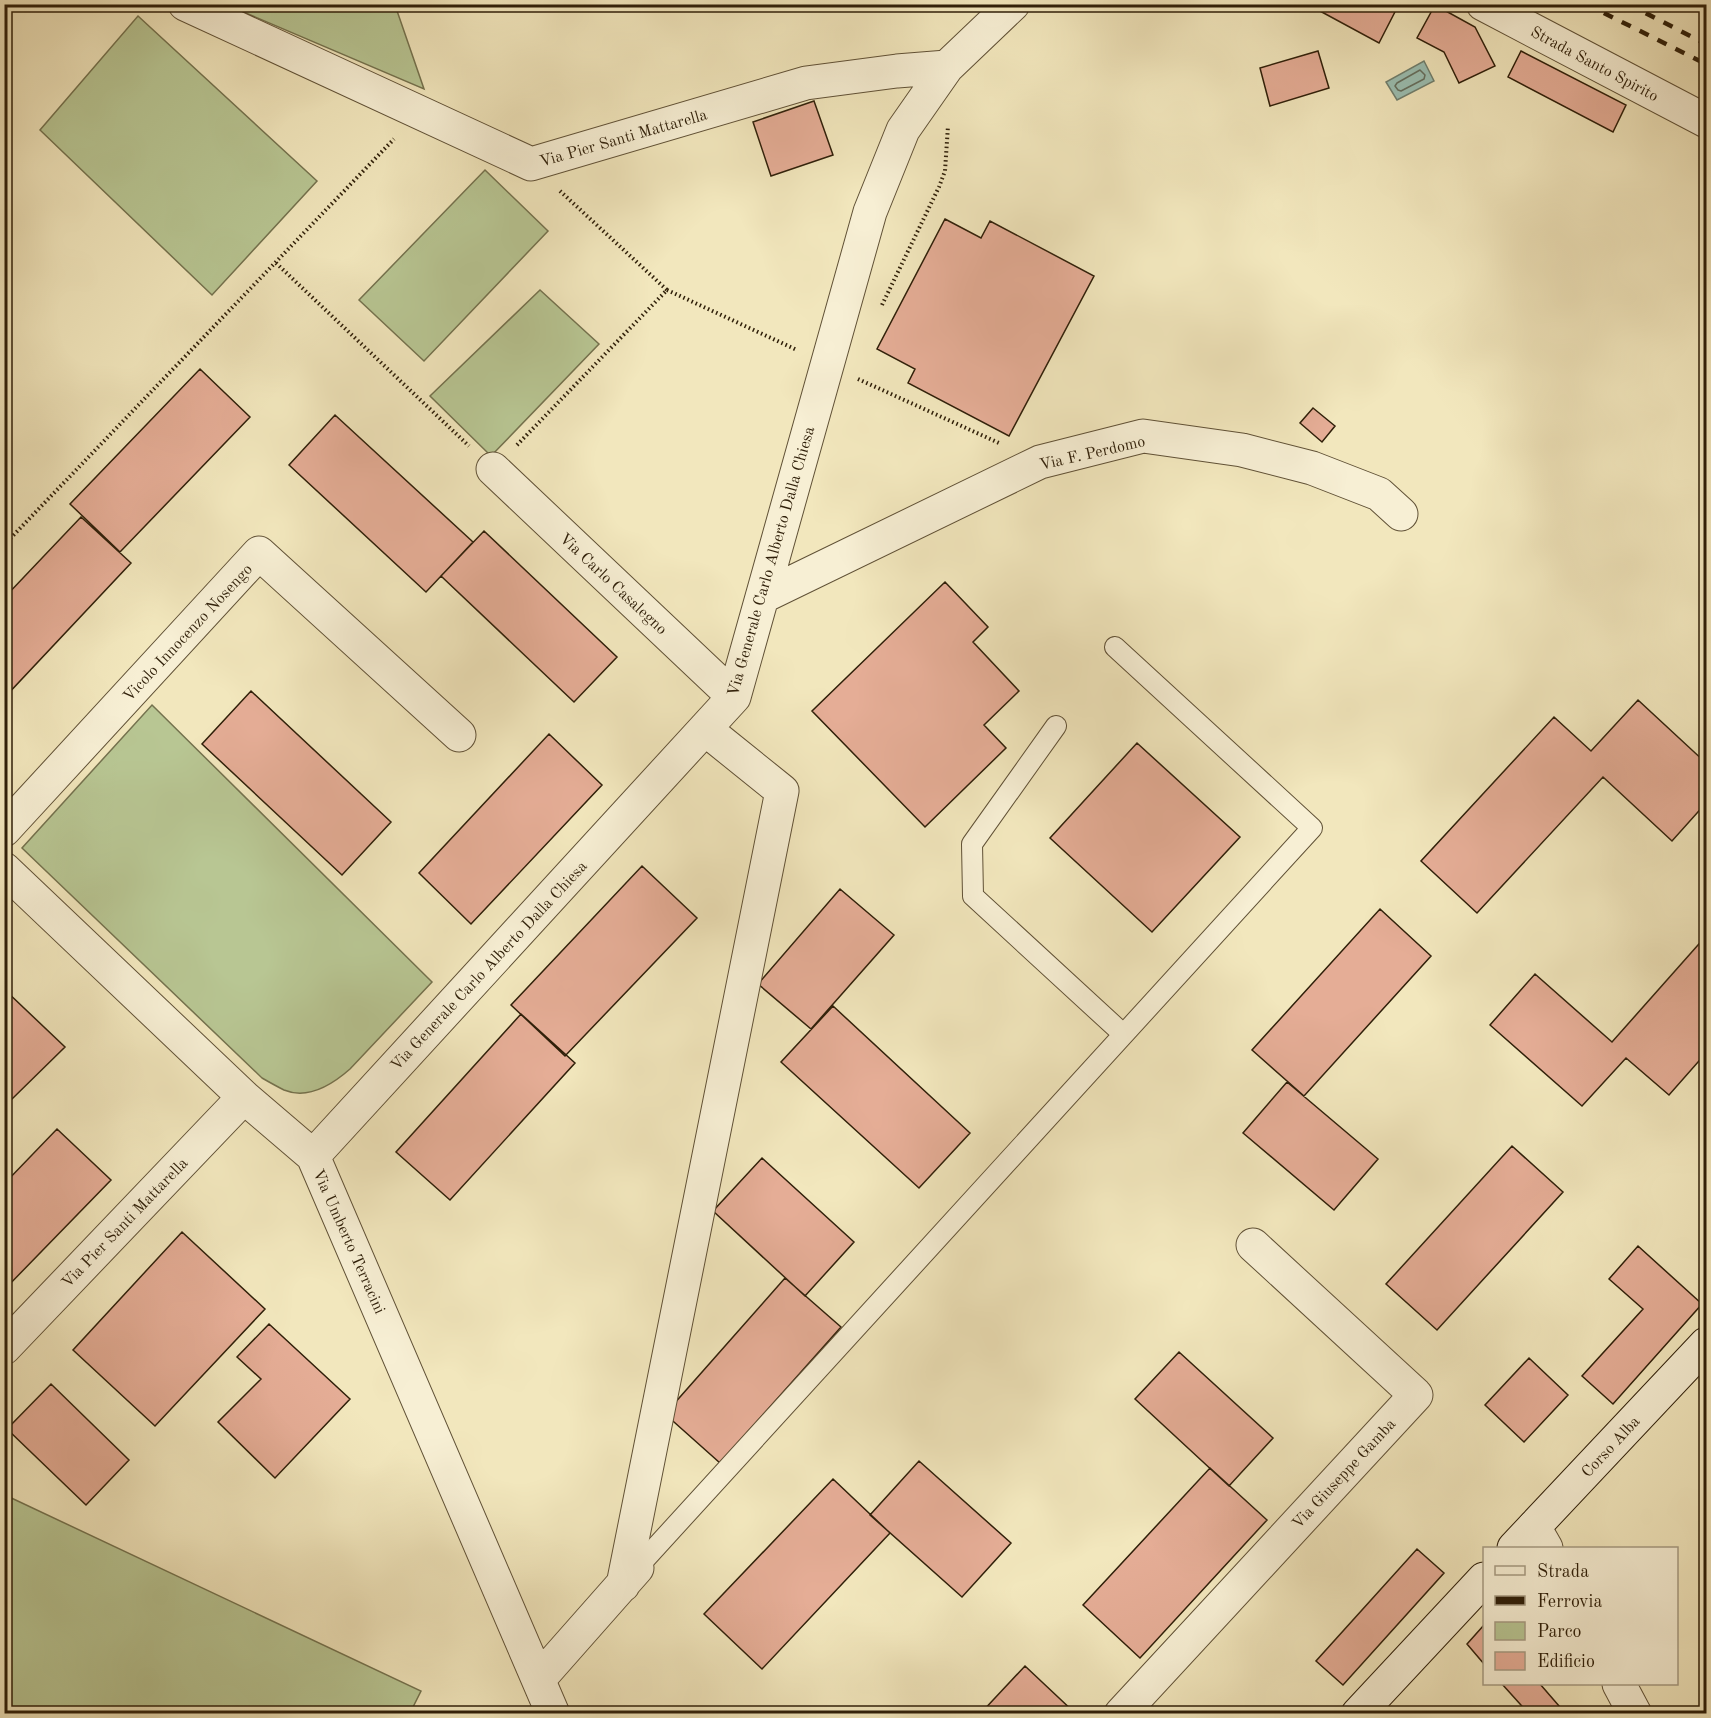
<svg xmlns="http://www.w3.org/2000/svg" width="1711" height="1718" viewBox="0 0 1711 1718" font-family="'Old Standard TT',serif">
  <rect width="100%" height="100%" fill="#f2e7bd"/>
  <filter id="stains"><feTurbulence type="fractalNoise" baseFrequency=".00333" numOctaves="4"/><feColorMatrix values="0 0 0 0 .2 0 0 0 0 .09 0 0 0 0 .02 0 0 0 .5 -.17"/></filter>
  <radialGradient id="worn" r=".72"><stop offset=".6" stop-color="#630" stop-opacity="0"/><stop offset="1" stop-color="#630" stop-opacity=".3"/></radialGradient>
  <path fill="#b8c693" stroke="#74724e" stroke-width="1.5" d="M227 5H395L424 89Z
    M138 16 317 181 212 295 40 130Z
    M485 170 548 231 424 361 359 300Z
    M540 290 599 344 491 456 430 396Z
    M152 705 432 982 350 1069C333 1084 308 1100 284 1090 276 1086 269 1082 262 1078L22 848Z
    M5 1495 421 1691 410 1713H5Z"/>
  <path fill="#9bbfb2" stroke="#707f6e" stroke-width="1.5" d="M1424 61 1434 81 1397 100 1386 82Z"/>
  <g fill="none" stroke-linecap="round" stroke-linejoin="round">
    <path stroke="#656f5e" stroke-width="1.5" d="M1420 70 1425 75 1424 79 1401 91 1398 90 1395 86 1397 83Z"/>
  </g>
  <path fill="#e5ad96" stroke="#2f1f09" stroke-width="1.5" d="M1307 4H1399L1379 43Z
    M1435 5 1475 27 1495 66 1459 83 1444 52 1417 38Z
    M1318 51 1329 88 1270 106 1260 68Z
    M1521 51 1626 105 1613 132 1508 77Z
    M814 101 833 155 771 176 753 122Z
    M945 219 981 238 990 221 1094 276 1009 436 908 383 915 369 877 349Z
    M200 369 250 417 120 552 70 504Z
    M1313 408 1335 426 1322 442 1300 423Z
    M335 415 473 542 426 592 289 465Z
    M81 517 131 563 4 698V598Z
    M484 531 617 657 574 702 441 576Z
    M945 582 988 627 973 642 1019 691 984 725 1006 748 925 827 812 711Z
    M251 691 391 822 342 875 202 744Z
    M1638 700 1706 763V803L1672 841 1603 777 1477 913 1421 861 1554 717 1591 751Z
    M549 734 602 785 471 924 419 873Z
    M1137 743 1240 837 1152 932 1050 838Z
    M642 866 697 918 565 1056 511 1005Z
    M840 889 894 935 811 1029 758 984Z
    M1380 909 1431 956 1304 1096 1252 1050Z
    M1706 936V1053L1669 1095 1626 1058 1582 1106 1490 1025 1535 974 1612 1042Z
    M4 989 65 1047 12 1099 4 1091Z
    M833 1006 970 1133 919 1188 781 1062Z
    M521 1014 575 1063 450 1200 396 1152Z
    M1287 1082 1378 1159 1334 1210 1243 1133Z
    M57 1129 111 1180 4 1290V1184Z
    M1512 1146 1563 1192 1437 1330 1386 1284Z
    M762 1158 854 1242 805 1296 713 1211Z
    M182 1232 265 1309 155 1426 73 1350Z
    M1638 1246 1702 1304 1613 1404 1582 1376 1643 1309 1609 1279Z
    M785 1278 841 1327 720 1463 665 1414Z
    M269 1324 350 1399 275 1478 218 1422 261 1379 237 1357Z
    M1179 1352 1273 1438 1229 1486 1135 1399Z
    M1529 1358 1568 1395 1524 1442 1485 1405Z
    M51 1384 129 1460 86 1505 7 1429Z
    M919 1461 1011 1543 962 1597 870 1515Z
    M1210 1468 1267 1520 1140 1658 1083 1605Z
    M833 1479 890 1533 762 1669 704 1614Z
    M1417 1549 1444 1573 1343 1685 1316 1661Z
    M1484 1625V1664L1467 1644Z
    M1025 1666 1076 1714H980Z
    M1502 1684H1540L1566 1714H1529Z"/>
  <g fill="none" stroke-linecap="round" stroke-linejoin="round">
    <defs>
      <path id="lane" d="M1056 726 972 844 973 896 1123 1034
        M645 1559 1312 828 1115 647"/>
      <path id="street" d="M185 4 531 164 806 83 897 71 947 67
        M1483 4 1706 121
        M493 469 734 697
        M762 597 1040 462 1143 436 1242 450 1312 468 1379 494 1401 514
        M4 830 259 553 459 735
        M4 869 244 1097 313 1156 553 1714
        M313 1156 734 697 870 212 903 130 947 67 1013 4
        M4 1348 244 1097
        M1534 1527 1546 1548
        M623 1585 782 791 705 729
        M539 1679 637 1568
        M1619 1684 1635 1714
        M1121 1714 1416 1395 1253 1245"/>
      <path id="secondary" d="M1514 1548 1706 1344
        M1358 1714 1484 1579"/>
    </defs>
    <use href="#lane" stroke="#605136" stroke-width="22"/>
    <use href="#street" stroke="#605136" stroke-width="35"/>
    <use href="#secondary" stroke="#2f1f09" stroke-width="35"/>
    <path stroke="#2f1f09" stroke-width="4" stroke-dasharray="1.5 3" stroke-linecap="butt" d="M276 263 469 446
      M667 290 797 350
      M882 305 939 187 945 171 948 126
      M858 379 999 443
      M517 445 667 290 560 191
      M4 545 394 139"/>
    <use href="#lane" stroke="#f7efd4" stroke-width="20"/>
    <use href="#street" stroke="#f7efd4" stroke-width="33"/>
    <use href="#secondary" stroke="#f7efd4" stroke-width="33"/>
    <path stroke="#2f1f09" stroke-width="4.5" stroke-dasharray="10 10" stroke-linecap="butt" d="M1586 4 1706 64
      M1628 4 1706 44
      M1687 4 1706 14"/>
  </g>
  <g text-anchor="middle" stroke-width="4.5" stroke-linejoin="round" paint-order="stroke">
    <g font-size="16" fill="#2f1f09" stroke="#f7efd4">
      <text transform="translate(1595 63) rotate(28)" y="6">Strada Santo Spirito</text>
      <text transform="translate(623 137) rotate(-16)" y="6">Via Pier Santi Mattarella</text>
      <text transform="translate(1092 452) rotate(-13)" y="6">Via F. Perdomo</text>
      <text transform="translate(770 561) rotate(-74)" y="6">Via Generale Carlo Alberto Dalla Chiesa</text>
      <text transform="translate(614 583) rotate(43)" y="6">Via Carlo Casalegno</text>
      <text transform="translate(187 632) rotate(-47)" y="6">Vicolo Innocenzo Nosengo</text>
      <text transform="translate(488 965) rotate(-47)" y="6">Via Generale Carlo Alberto Dalla Chiesa</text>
      <text transform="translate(124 1222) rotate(-46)" y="6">Via Pier Santi Mattarella</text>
      <text transform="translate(350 1241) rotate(66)" y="6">Via Umberto Terracini</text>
      <text transform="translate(1610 1446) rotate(-47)" y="6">Corso Alba</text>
      <text transform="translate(1343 1473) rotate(-47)" y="6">Via Giuseppe Gamba</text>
    </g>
  </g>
  <rect width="1711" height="1718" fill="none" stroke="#f2e7bd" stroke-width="24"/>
  <rect x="6" y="6" width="1699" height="1706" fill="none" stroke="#2f1f09" stroke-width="3"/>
  <rect x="12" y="12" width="1687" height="1694" fill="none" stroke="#2f1f09" stroke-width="1.5"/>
  <rect x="1483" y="1547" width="195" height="138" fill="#f7efd4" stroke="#a79c83" stroke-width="1.5"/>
  <rect x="1495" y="1566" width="30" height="9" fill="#f7efd4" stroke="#a79c83" stroke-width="1.5"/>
  <text x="1537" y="1577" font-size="18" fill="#2f1f09">Strada</text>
  <rect x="1495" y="1596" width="30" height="9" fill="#2f1f09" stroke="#a79c83" stroke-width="1.5"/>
  <text x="1537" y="1607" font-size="18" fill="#2f1f09">Ferrovia</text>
  <rect x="1495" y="1622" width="30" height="18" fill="#b8c693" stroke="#a79c83" stroke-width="1.5"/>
  <text x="1537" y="1637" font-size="18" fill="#2f1f09">Parco</text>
  <rect x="1495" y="1652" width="30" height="18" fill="#e5ad96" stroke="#a79c83" stroke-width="1.5"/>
  <text x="1537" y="1667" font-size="18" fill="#2f1f09">Edificio</text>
  <rect width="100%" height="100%" filter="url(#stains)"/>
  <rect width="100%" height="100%" fill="url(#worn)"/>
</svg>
